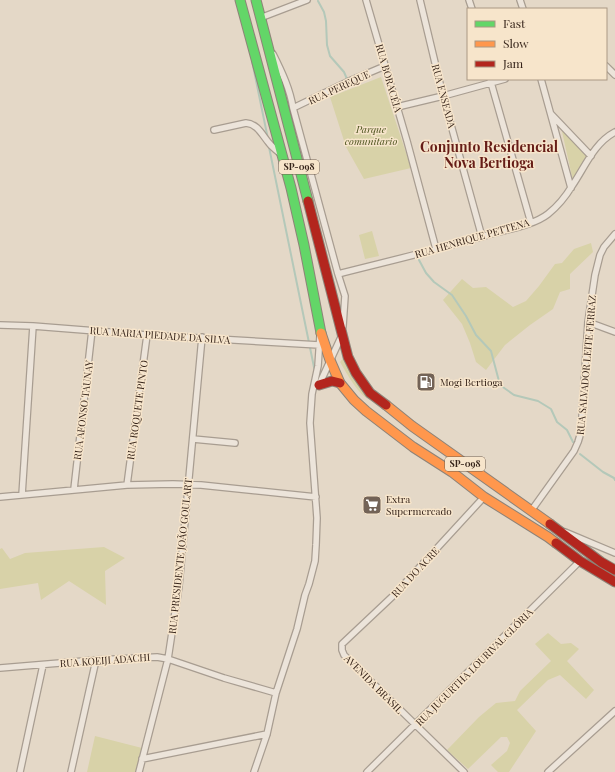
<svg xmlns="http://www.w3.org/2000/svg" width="615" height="772" viewBox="0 0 615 772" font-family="'Playfair Display',serif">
  <rect width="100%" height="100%" fill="#e4d8c7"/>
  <path fill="#d8d2a8" d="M381 77 411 168 364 179 346 147 330 97Z
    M561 127 588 158 573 181Z
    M372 231 379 256 365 259 359 235Z
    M591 243 593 252 570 274V289L560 292 553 309 530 325 505 345 486 370 476 362 470 343 462 324 443 300 462 279 473 288 486 287 513 307 526 301 539 286 555 264 562 263 574 249Z
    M345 356 357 383 371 400C360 398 346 372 340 362Z
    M104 547 125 558 105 571 106 605 69 581 41 600 38 583 0 589V549L2 548 10 559 25 553Z
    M548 633 561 644 571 643 579 649 567 661 594 690 586 699 560 675 548 680 517 710 536 731 509 772H498L491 765 507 751 510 743 507 737H501L468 769 447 750 479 717 496 703 515 701 520 691 551 661 535 644Z
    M95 736 142 748 137 772H87Z"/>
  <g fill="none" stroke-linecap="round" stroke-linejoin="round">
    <path stroke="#b4c8b9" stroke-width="2" d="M318 1 324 12 326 21 327 45 330 56 344 72 347 79
      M252 61 268 139
      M269 147 315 372
      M419 260 426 273 434 282 452 295 466 316 476 335 491 351 500 385 514 395 538 401 551 409 557 422 567 430 573 442
      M580 454 603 472 614 478 615 480"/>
    <defs>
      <path id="street" d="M366 0 407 141 436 249
        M420 0 443 96 482 237
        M469 0 472 9
        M520 0 523 9
        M260 18 307 0
        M273 54C282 72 290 89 293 108L338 274 345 296 343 326
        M606 66 615 75
        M490 79 531 223
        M541 79 571 188
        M397 107 443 96 505 79
        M293 108 347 82 385 66
        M551 114 591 156
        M214 130 246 123C258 124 262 135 269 143 272 147 276 150 281 154
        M338 274C389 261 441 249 491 234 509 229 534 225 548 214 558 206 566 196 572 186 585 167 594 143 615 132
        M588 322 615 332
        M0 325 33 326 147 335 319 345
        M319 385 342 335
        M193 439 235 443
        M127 485 147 335
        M74 489 92 330
        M22 495 33 326
        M0 497 127 485 173 484 201 485 316 497
        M531 511 574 451 578 442 581 432 588 322 595 275 600 255 604 247 615 234
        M565 532 615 553
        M0 668 96 660 157 657 168 659 224 678 276 693
        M142 759 267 734
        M20 772 43 665
        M71 772 96 660
        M139 772 168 659 179 586 202 337
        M254 772 267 734 276 693 297 629 305 595 309 584 315 561 316 545 317 518 310 423 312 394 318 366 320 336
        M367 772 580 561
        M464 772 344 655 342 650V644L394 595 484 497
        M548 772 615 711"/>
      <path id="fast" d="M240 0 291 188 304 245 321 333
        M256 0 308 201"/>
      <path id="slow" d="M321 333 330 360 340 383 354 400 366 411 413 447 452 472 484 497 548 537 556 543
        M386 405 412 426 550 524"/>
      <path id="jam" d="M308 201 348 357 356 373 370 393 386 405
        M319 385 332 381 340 383
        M550 524 601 562 615 570
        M556 543 580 561 615 582"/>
    </defs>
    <use href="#street" stroke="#a89d91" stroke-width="8"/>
    <use href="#fast" stroke="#8e8378" stroke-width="11"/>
    <use href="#slow" stroke="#8e8378" stroke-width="11"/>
    <use href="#jam" stroke="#8e8378" stroke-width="11"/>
    <use href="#street" stroke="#ece4da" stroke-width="5.5"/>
    <use href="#fast" stroke="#63d668" stroke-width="9"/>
    <use href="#slow" stroke="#ff974d" stroke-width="9"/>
    <use href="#jam" stroke="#b3261e" stroke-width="9"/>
  </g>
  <defs>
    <symbol id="fuel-square" viewBox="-11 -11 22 22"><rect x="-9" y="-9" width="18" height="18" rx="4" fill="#736357" stroke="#f7e5cb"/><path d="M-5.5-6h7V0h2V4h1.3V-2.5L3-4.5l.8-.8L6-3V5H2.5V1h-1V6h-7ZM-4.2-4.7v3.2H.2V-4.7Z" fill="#fff"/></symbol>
    <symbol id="supermarket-square" viewBox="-11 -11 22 22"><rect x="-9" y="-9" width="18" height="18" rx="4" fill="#736357" stroke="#f7e5cb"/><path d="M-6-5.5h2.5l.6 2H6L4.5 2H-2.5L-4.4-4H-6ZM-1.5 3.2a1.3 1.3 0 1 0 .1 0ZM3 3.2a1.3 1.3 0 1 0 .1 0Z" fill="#fff"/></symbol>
  </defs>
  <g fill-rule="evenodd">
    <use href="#fuel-square" x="415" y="371" width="22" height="22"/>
    <use href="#supermarket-square" x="361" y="494" width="22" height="22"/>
  </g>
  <g text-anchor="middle" stroke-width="3" stroke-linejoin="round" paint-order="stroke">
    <g fill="#f7e5cb" stroke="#705e4f" stroke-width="1">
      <rect x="279" y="160" width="40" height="14" rx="3"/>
      <rect x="445" y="457" width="40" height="14" rx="3"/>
    </g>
    <g font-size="9" font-weight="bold" fill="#36241a">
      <text x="299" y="170">SP-098</text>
      <text x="465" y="467">SP-098</text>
    </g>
    <g font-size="10" fill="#36241a" stroke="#f7e5cb">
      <text transform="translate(389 78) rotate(74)" y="4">RUA BORACÉIA</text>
      <text transform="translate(339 87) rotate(-25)" y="4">RUA PEREQUE</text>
      <text transform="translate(444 96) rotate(75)" y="4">RUA ENSEADA</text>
      <text transform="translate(472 238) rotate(-16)" y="4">RUA HENRIQUE PETTENA</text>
      <text transform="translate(160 335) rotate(4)" y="4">RUA MARIA PIEDADE DA SILVA</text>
      <text transform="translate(586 365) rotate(-85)" y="4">RUA SALVADOR LEITE FERRAZ</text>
      <text transform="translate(83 410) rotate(-83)" y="4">RUA AFONSO TAUNAY</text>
      <text transform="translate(137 410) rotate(-82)" y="4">RUA ROQUETE PINTO</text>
      <text transform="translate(180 556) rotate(-84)" y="4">RUA PRESIDENTE JOÃO GOULART</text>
      <text transform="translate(415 572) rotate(-47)" y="4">RUA DO ACRE</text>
      <text transform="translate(105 660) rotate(-4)" y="4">RUA KOEIJI ADACHI</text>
      <text transform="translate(474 667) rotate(-45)" y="4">RUA JUGURTHA LOURIVAL GLÓRIA</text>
      <text transform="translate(374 684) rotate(45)" y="4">AVENIDA BRASIL</text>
    </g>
    <g font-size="10" font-style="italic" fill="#4e541f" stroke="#f7e5cb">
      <text x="371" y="133">Parque<tspan x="371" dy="12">comunitario</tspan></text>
    </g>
    <g font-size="10" fill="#36241a" stroke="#f7e5cb" text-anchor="start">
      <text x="440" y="386">Mogi Bertioga</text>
      <text x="386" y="503">Extra<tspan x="386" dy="12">Supermercado</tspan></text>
    </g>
    <g font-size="14" font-weight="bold" fill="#661d17" stroke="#f7e5cb">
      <text x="489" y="152">Conjunto Residencial<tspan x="489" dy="16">Nova Bertioga</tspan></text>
    </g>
  </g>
  <rect x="467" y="8" width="140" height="72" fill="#f7e5cb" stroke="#aa9884"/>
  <rect x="475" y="21" width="20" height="6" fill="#63d668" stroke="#aa9884"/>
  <text x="503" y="28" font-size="12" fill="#36241a">Fast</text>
  <rect x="475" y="41" width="20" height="6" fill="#ff974d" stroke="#aa9884"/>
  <text x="503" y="48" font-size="12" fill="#36241a">Slow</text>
  <rect x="475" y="61" width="20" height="6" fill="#b3261e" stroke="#aa9884"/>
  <text x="503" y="68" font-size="12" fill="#36241a">Jam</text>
</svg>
